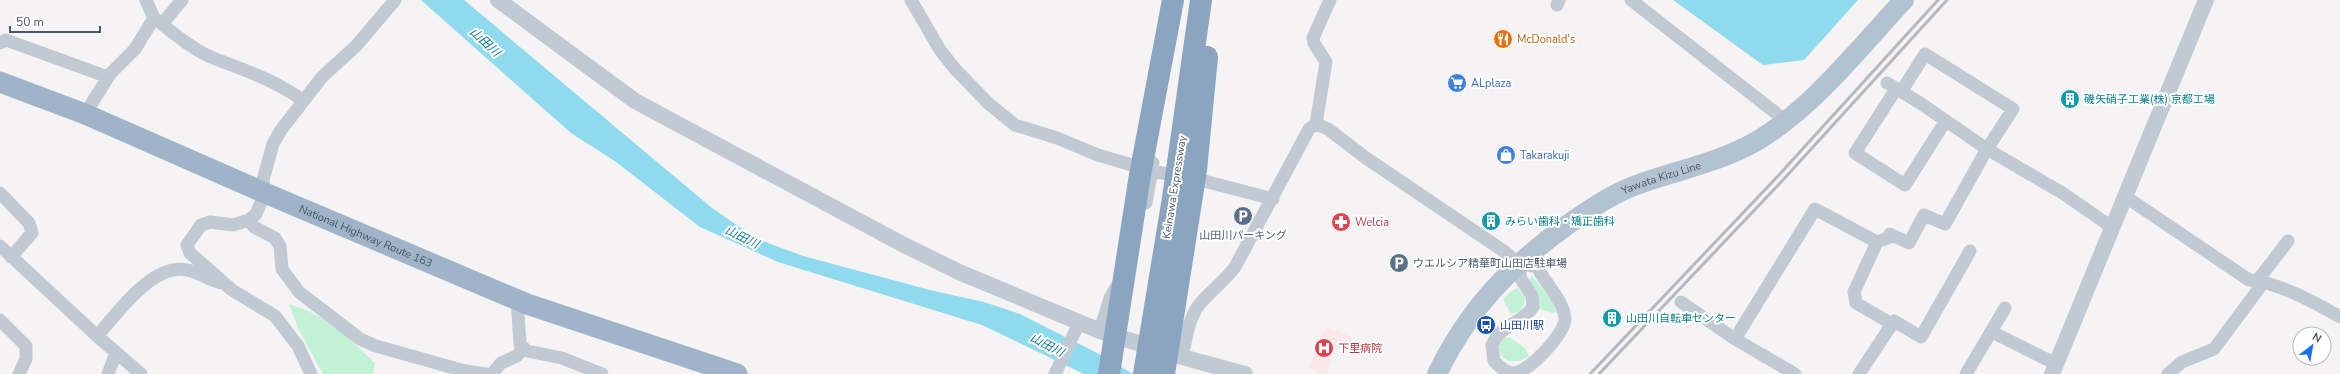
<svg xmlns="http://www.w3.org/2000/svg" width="2340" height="374" viewBox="0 0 2340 374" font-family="'Nunito Sans','Noto Sans JP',sans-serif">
  <rect width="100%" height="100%" fill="#f5f3f3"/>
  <path fill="#fce8e6" d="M1326 327 1352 337 1347 351 1333 346 1328 356 1333 358 1326 374H1321L1308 368Z"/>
  <path fill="#c3f1d5" d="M1532 276 1553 302 1556 312 1552 313 1538 308V298L1529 279Z
    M1518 288 1525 299C1524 307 1519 315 1510 313L1503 299 1513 290Z
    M289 304C330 317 344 334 375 363L373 374H323L298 328Z
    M1509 337 1525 348 1529 356C1517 366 1495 362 1500 343L1505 338Z"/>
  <path fill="#90daee" d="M421 0H464L712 208 757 239 803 256 930 290 984 302 1020 314 1103 356 1133 374H1084L982 325 778 262 700 227 616 162 571 133Z
    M1673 0H1858L1804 60 1763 65Z"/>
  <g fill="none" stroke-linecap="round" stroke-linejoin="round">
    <path stroke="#c1cad2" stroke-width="13" d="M911 0 940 50 955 69 989 104 1015 125 1057 138 1098 155 1152 171 1204 181 1273 199
      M1631 0 1786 121
      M1557 5 1559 0
      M154 18C172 32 192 49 213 58 244 70 275 80 302 100
      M162 24 182 0
      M0 43 6 40 108 77
      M1887 83 1920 103 1987 149 2064 194 2113 228
      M1896 89 1855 153 1905 185 1945 122
      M85 114 110 74 135 49 154 18 146 0
      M1316 124 1328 129 1366 158 1505 252 1518 263 1537 267C1545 283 1563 300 1565 318 1566 333 1528 374 1512 373 1505 372 1499 366 1494 361L1492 345C1500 325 1521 324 1533 307L1532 296 1521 279 1518 263
      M0 193 29 223 32 233 11 257
      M2126 197 2249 280C2276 282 2316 303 2340 317
      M1146 203 1153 163
      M249 220 254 227 275 238 280 246 282 269 299 292 360 339 376 346 465 371 486 374
      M1877 242 1888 238 1890 234 1909 243 1924 215 1945 224 1987 149 2013 109 1925 54 1901 92
      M0 246 97 336 141 374
      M2258 280 2288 241
      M517 299 520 344 527 351 562 358 602 374
      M1681 302 1735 339 1795 374
      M0 320 26 346V359L19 374
      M1892 324 1894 321 1921 337 1970 251
      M1100 331 1110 298 1118 284
      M1992 332 2056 364
      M97 336C117 314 152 263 187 270 200 272 209 281 222 283
      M1735 339 1815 209 1877 242 1854 292 1856 303 1892 324 1859 374
      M1182 357C1186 340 1188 321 1198 306 1209 292 1224 282 1235 267L1309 129 1316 124 1326 62 1314 43 1313 38 1330 0
      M108 374 116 353
      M311 374 298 346 275 316 232 290 190 253 187 245 201 225 210 222 233 225 249 220 256 214 265 193 263 180 273 144 281 130 322 77 356 46 395 0
      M492 374 501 363 517 356 523 347
      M1055 374 1079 323
      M1966 374 2005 308
      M2168 374 2182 362 2214 349 2263 283"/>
    <path stroke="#c1cad2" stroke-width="16" d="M498 0 635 101 904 245 959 272 1100 331 1182 357 1245 374
      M2052 374 2206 0"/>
    <path stroke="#b3c2d1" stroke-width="20" id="s1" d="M1437 374C1469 308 1510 266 1570 223 1593 207 1615 192 1642 183 1682 169 1717 163 1755 142 1811 110 1860 47 1904 0"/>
    <path stroke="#9fb4c9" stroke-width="21" id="s2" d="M0 82 85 114 265 193 527 304 737 374"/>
    <path stroke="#8ba5c1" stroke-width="22" d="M1109 374 1140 175 1173 0
      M1144 374 1173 198 1201 0
      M1164 374 1196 170 1207 57"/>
    <path stroke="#b5b8bd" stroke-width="3" d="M1590 374 1778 176 1938 0
      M1599 374 1782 181 1947 0"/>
  </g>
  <defs>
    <symbol id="restaurant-disc" viewBox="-11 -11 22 22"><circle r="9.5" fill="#e8710a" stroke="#fff"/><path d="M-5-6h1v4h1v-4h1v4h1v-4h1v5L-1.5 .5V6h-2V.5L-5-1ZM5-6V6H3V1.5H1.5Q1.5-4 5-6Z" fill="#fff"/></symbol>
    <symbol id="supermarket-disc" viewBox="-11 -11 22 22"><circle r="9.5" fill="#3f7fe0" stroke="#fff"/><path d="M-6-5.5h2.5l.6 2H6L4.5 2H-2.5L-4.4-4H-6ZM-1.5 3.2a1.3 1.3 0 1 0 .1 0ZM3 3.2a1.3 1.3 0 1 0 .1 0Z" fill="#fff"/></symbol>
    <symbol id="building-disc" viewBox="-11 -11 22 22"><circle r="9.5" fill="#0f9aa8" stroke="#fff"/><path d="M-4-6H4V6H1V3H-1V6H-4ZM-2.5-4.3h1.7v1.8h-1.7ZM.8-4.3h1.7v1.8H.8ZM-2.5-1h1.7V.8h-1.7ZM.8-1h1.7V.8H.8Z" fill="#fff"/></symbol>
    <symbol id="shop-disc" viewBox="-11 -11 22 22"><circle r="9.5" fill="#3f7fe0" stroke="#fff"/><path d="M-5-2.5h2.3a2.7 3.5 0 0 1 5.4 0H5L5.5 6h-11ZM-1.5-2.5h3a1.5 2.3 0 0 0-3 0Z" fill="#fff"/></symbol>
    <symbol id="parking-disc" viewBox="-11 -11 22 22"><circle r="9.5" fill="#5c6f8a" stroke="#fff"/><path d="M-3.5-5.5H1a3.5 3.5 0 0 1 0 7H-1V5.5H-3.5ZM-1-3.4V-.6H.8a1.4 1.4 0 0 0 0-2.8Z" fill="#fff"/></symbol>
    <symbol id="pharmacy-disc" viewBox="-11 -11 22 22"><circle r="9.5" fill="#e0444e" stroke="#fff"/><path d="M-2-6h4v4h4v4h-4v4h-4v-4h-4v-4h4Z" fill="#fff"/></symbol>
    <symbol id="bus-disc" viewBox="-11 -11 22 22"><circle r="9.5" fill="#1a4fb4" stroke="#fff"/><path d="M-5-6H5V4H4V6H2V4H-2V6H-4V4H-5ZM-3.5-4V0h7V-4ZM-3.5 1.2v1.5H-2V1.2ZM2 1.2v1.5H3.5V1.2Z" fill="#fff"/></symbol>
    <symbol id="hospital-disc" viewBox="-11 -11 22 22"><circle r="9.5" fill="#e0444e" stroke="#fff"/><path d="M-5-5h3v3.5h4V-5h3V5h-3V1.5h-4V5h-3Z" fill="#fff"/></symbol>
  </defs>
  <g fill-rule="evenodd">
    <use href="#restaurant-disc" x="1492" y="28" width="22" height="22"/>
    <use href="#supermarket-disc" x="1446" y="72" width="22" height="22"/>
    <use href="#building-disc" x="2059" y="88" width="22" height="22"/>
    <use href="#shop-disc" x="1495" y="144" width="22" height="22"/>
    <use href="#parking-disc" x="1232" y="205" width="22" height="22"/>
    <use href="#building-disc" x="1480" y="210" width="22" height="22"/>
    <use href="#pharmacy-disc" x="1330" y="211" width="22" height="22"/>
    <use href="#parking-disc" x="1388" y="252" width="22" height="22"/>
    <use href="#building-disc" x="1601" y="307" width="22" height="22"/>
    <use href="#bus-disc" x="1475" y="314" width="22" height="22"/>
    <use href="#hospital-disc" x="1313" y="337" width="22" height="22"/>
  </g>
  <g text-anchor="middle" stroke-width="4" stroke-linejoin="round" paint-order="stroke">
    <g font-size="11" fill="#c56008" stroke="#fff" text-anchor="start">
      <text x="1517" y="43">McDonald's</text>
    </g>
    <g font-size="11" fill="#366cbe" stroke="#fff" text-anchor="start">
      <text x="1471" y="87">ALplaza</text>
      <text x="1520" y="159">Takarakuji</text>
    </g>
    <g font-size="11" fill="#0d838f" stroke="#fff" text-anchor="start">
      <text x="2084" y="103">磯矢硝子工業(株) 京都工場</text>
      <text x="1505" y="225">みらい歯科・矯正歯科</text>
      <text x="1626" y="322">山田川自転車センター</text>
    </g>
    <g font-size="11" fill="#4a5661" stroke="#fff">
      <text dy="4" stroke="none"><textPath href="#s1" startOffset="306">Yawata Kizu Line</textPath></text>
      <text transform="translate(1174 187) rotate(-81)" y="4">Keinawa Expressway</text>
      <text dy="4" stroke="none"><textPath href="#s2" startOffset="397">National Highway Route 163</textPath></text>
    </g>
    <g font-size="11" fill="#be3a42" stroke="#fff" text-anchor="start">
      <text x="1355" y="226">Welcia</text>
      <text x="1338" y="352">下里病院</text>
    </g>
    <g font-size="11" fill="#4e5e75" stroke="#fff">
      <text x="1243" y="239">山田川パーキング</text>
      <text x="1413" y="267" text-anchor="start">ウエルシア精華町山田店駐車場</text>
    </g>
    <g font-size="11" fill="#164399" stroke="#fff" text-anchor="start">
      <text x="1500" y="329">山田川駅</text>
    </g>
    <g font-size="12" font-style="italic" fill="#0c7c9b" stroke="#fff">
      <text transform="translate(485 42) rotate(43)" y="4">山田川</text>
      <text transform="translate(742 237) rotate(26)" y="4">山田川</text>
      <text transform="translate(1047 345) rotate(28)" y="4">山田川</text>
    </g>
  </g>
  <g transform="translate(2312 346) rotate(31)"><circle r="19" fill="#ffffff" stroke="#b7bbc0"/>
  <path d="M0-3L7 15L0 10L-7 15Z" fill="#1a73e8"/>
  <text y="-6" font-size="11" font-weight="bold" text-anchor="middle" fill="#4a5661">N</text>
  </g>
  <path d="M10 26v6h90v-6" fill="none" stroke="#4a5661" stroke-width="2"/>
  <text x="16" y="26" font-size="12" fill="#4a5661" stroke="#ffffff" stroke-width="3" paint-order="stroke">50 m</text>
</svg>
